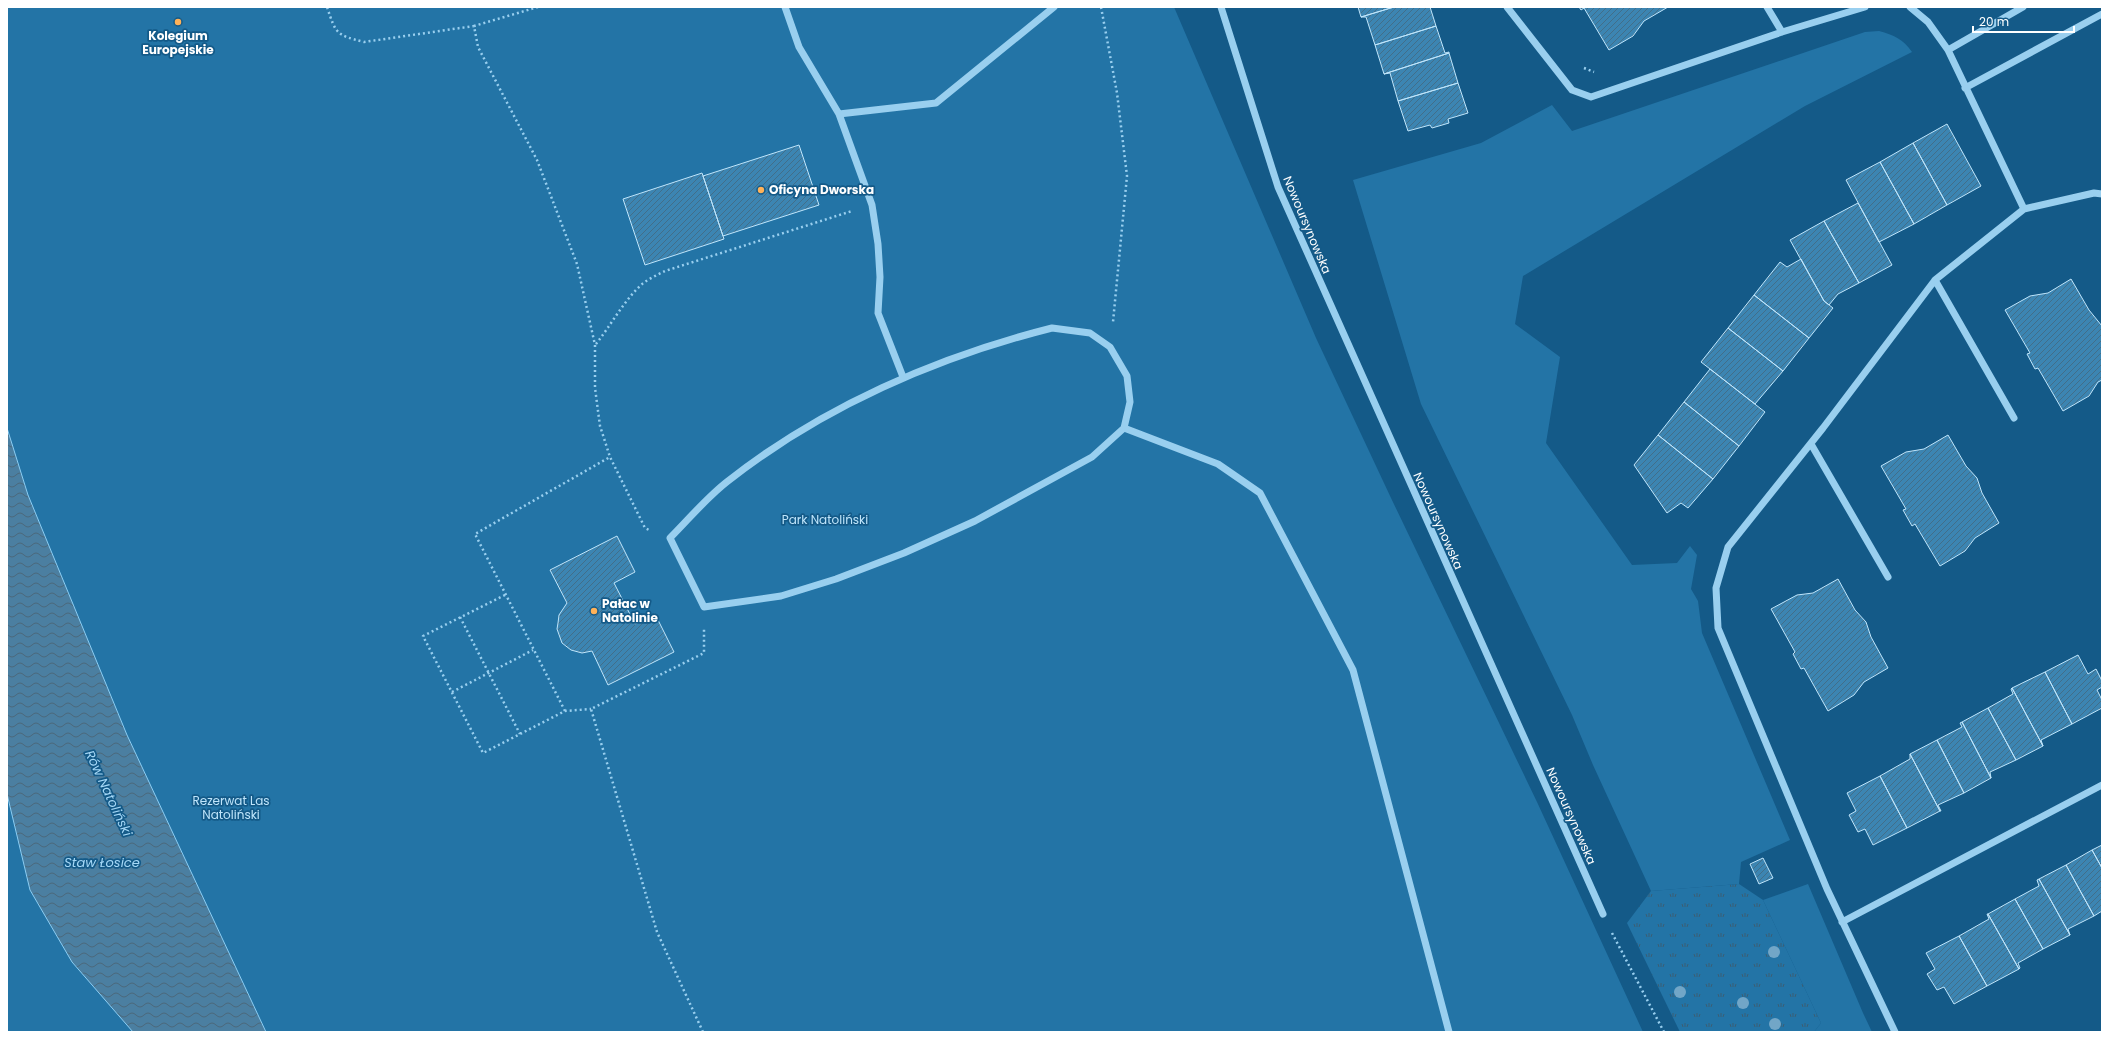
<svg xmlns="http://www.w3.org/2000/svg" width="2109" height="1039" viewBox="0 0 2109 1039" font-family="Poppins,sans-serif">
  <defs>
    <pattern id="grass-tufts" width="24" height="20" patternUnits="userSpaceOnUse"><rect width="24" height="20" fill="#2374a6"/><path d="M3 7l-1-3M5 7V3M7 7l1-3M15 17l-1-3M17 17v-4M19 17l1-3" fill="none" stroke="#3a5e74"/></pattern>
    <pattern id="water-waves" width="16" height="10" patternUnits="userSpaceOnUse"><rect width="16" height="10" fill="#4b7fa1"/><path d="M0 5q4-4 8 0t8 0" fill="none" stroke="#4b687b"/></pattern>
    <pattern id="building-hatch" width="6" height="6" patternUnits="userSpaceOnUse"><rect width="6" height="6" fill="#3c85b2"/><path d="M-1 1l2-2M0 6l6-6M5 7l2-2" fill="none" stroke="#426e89"/></pattern>
  </defs>
  <rect width="100%" height="100%" fill="#145a88"/>
  <path fill="url(#grass-tufts)" d="M1739 884 1763 900 1821 1023 1814 1032H1680L1627 923 1651 891Z"/>
  <path fill="#2374a6" d="M7 7H1174L1316 338 1391 498 1537 802 1643 1032H7Z
    M1879 31C1894 35 1903 39 1912 52L1805 106 1523 276 1515 324 1560 357 1546 443 1632 565 1677 563 1690 546 1697 555 1691 589 1698 601 1702 633 1790 840 1741 862 1739 884 1651 891 1593 765 1572 715 1421 404 1353 180 1481 143 1552 105 1572 131 1865 32Z
    M1808 884 1863 1013 1872 1032H1814L1821 1023 1763 900Z"/>
  <path fill="url(#water-waves)" stroke="#8bcdf3" d="M7 428 28 495 127 735 266 1032H133L72 962 30 890 7 794Z"/>
  <path fill="url(#building-hatch)" stroke="#bfe5fb" d="M1358 7H1394L1361 17Z
    M1394 7H1430L1436 26 1375 45 1366 17H1361Z
    M1579 7H1668L1644 21 1633 36 1609 50 1584 8 1581 10Z
    M1436 26 1445 53 1449 52V53L1384 74 1375 45Z
    M1449 53 1458 83 1398 101 1390 73 1384 74Z
    M1458 83 1468 113 1448 119 1449 123 1432 128 1430 125 1408 131 1398 101Z
    M1947 124 1981 186 1947 205 1913 143Z
    M1913 143 1947 205 1914 224 1880 162Z
    M799 145 819 205 723 236 703 176Z
    M1880 162 1914 224 1879 242 1846 180Z
    M702 173 724 239 645 265 623 199Z
    M1858 203 1892 265 1859 283 1824 221Z
    M1824 221 1859 283 1838 294 1829 305 1824 301 1790 240Z
    M1801 259 1824 301 1833 308 1809 338 1754 295 1780 262 1787 267Z
    M2071 279 2089 310 2102 326V380L2098 382 2089 396 2063 411 2038 368 2035 369 2027 354 2030 353 2005 310 2030 296 2048 293Z
    M1754 295 1809 338 1783 371 1728 328Z
    M1728 328 1783 371 1755 404 1701 362Z
    M1710 369 1765 412 1739 446 1684 402Z
    M1684 402 1739 446 1713 479 1658 435Z
    M1658 435 1713 479 1688 508 1681 503 1667 513 1634 465Z
    M1948 435 1966 466 1977 478 1982 493 1999 523 1975 538 1965 551 1940 566 1915 524 1912 526 1903 510 1906 509 1881 466 1906 452 1924 449Z
    M617 536 635 572 614 583 635 624 655 614 674 652 608 685 592 651 582 653 571 650 562 643 557 629 558 623 559 615 567 603 550 570Z
    M1838 579 1855 610 1866 622 1871 637 1888 668 1864 682 1854 695 1828 711 1804 668 1801 669 1793 654 1795 652 1771 609 1797 595 1813 593Z
    M2078 655 2088 674 2096 669 2102 681V687L2097 690 2102 700V708L2072 724 2045 672Z
    M2045 672 2072 724 2041 740 2043 746 2012 688Z
    M2012 688 2043 746 2016 760 1988 708 2013 694 2011 689Z
    M1988 708 2016 760 1990 772 1991 778 1962 722Z
    M1962 722 1991 778 1964 793 1937 740 1962 727 1960 723Z
    M1937 740 1964 793 1938 805 1941 811H1940L1910 754Z
    M1910 754 1940 811 1907 828 1880 776 1910 759Z
    M1880 776 1907 828 1873 845 1865 829 1858 832 1849 815 1856 811 1847 793Z
    M2102 845V868L2092 850Z
    M2092 850 2102 868V911L2094 916 2066 865Z
    M1763 858 1773 878 1759 884 1750 864Z
    M2066 865 2094 916 2068 929 2070 935 2039 879Z
    M2039 879 2070 935 2043 949 2015 899 2039 886 2037 880Z
    M2015 899 2043 949 2018 963 2020 968 2019 969 1988 914Z
    M1987 914H1988L2019 969 1987 986 1959 936 1989 919Z
    M1959 936 1987 986 1954 1004 1944 987 1937 990 1927 974 1935 969 1926 953Z"/>
  <g fill="none" stroke-linecap="round" stroke-linejoin="round">
    <path stroke="#99cfef" stroke-width="2.5" stroke-dasharray="2 3" stroke-linecap="butt" d="M327 7C336 34 336 35 364 42L474 26
      M538 7 474 26 478 47 537 160 577 264 595 345V388L600 426 610 457 645 528 651 531
      M1101 7 1117 93 1127 176 1113 322
      M1584 68 1594 72
      M596 344C611 325 623 302 641 285 648 279 657 275 665 271L852 211
      M505 595 423 636 483 753 565 711 591 709
      M460 617 520 734
      M452 692 533 650
      M565 711 475 534 610 457
      M1612 933 1664 1032
      M703 1032 657 932 591 709 704 653V628"/>
    <path stroke="#99cfef" stroke-width="7" d="M785 7 799 47 839 114 872 205 878 244 880 277 878 313 903 377
      M1221 7 1278 187 1603 914
      M1507 7 1572 90 1591 97 1782 32 1865 7
      M1767 7 1782 32
      M1910 7 1928 22 1948 50 2024 209
      M1948 50 2023 7
      M1965 88 2102 14
      M839 114 936 103 1054 7
      M1935 280 2014 418
      M1052 328 1090 333 1110 347 1127 376 1130 402 1124 428 1092 457 975 521 904 553 836 579 781 596 704 607 670 538C689 519 707 497 728 481 822 407 937 357 1052 328Z
      M1124 428 1218 464 1260 493 1353 670 1449 1032
      M1811 444 1888 577
      M1842 922 2102 785
      M1895 1032 1827 889 1718 628 1716 588 1728 547 1823 428 1935 280 2024 209 2094 193 2102 194"/>
  </g>
  <g fill="#72a6c7">
    <circle cx="1774" cy="952" r="6"/>
    <circle cx="1680" cy="992" r="6"/>
    <circle cx="1743" cy="1003" r="6"/>
    <circle cx="1775" cy="1024" r="6"/>
  </g>
  <g fill="#ffb258" stroke="#145a88" stroke-width="1.5">
    <circle cx="178" cy="22" r="4"/>
    <circle cx="761" cy="190" r="4"/>
    <circle cx="594" cy="611" r="4"/>
  </g>
  <g text-anchor="middle" stroke-width="3.5" stroke-linejoin="round" paint-order="stroke">
    <g font-size="12" font-weight="bold" fill="#fff" stroke="#145a88" text-anchor="start">
      <text x="178" y="40" text-anchor="middle">Kolegium<tspan x="178" dy="14">Europejskie</tspan></text>
      <text x="769" y="194">Oficyna Dworska</text>
      <text x="602" y="608">Pałac w<tspan x="602" dy="14">Natolinie</tspan></text>
    </g>
    <g font-size="12" fill="#fff" stroke="#145a88">
      <text transform="translate(1307 225) rotate(67)" y="4">Nowoursynowska</text>
      <text transform="translate(1438 521) rotate(66)" y="4">Nowoursynowska</text>
      <text transform="translate(1571 816) rotate(66)" y="4">Nowoursynowska</text>
    </g>
    <g font-size="12" fill="#bfe5fb" stroke="#145a88">
      <text x="825" y="524">Park Natoliński</text>
      <text x="231" y="805">Rezerwat Las<tspan x="231" dy="14">Natoliński</tspan></text>
    </g>
    <g font-size="13" font-style="italic" fill="#a5d8f7" stroke="#145a88">
      <text transform="translate(109 793) rotate(65)" y="5">Rów Natoliński</text>
      <text x="102" y="867">Staw Łosice</text>
    </g>
  </g>
  <rect width="2109" height="1039" fill="none" stroke="#ffffff" stroke-width="16"/>
  <path d="M1973 26v6h101v-6" fill="none" stroke="#ffffff" stroke-width="2"/>
  <text x="1979" y="26" font-size="12" fill="#ffffff" stroke="#145a88" stroke-width="3" paint-order="stroke">20 m</text>
</svg>
